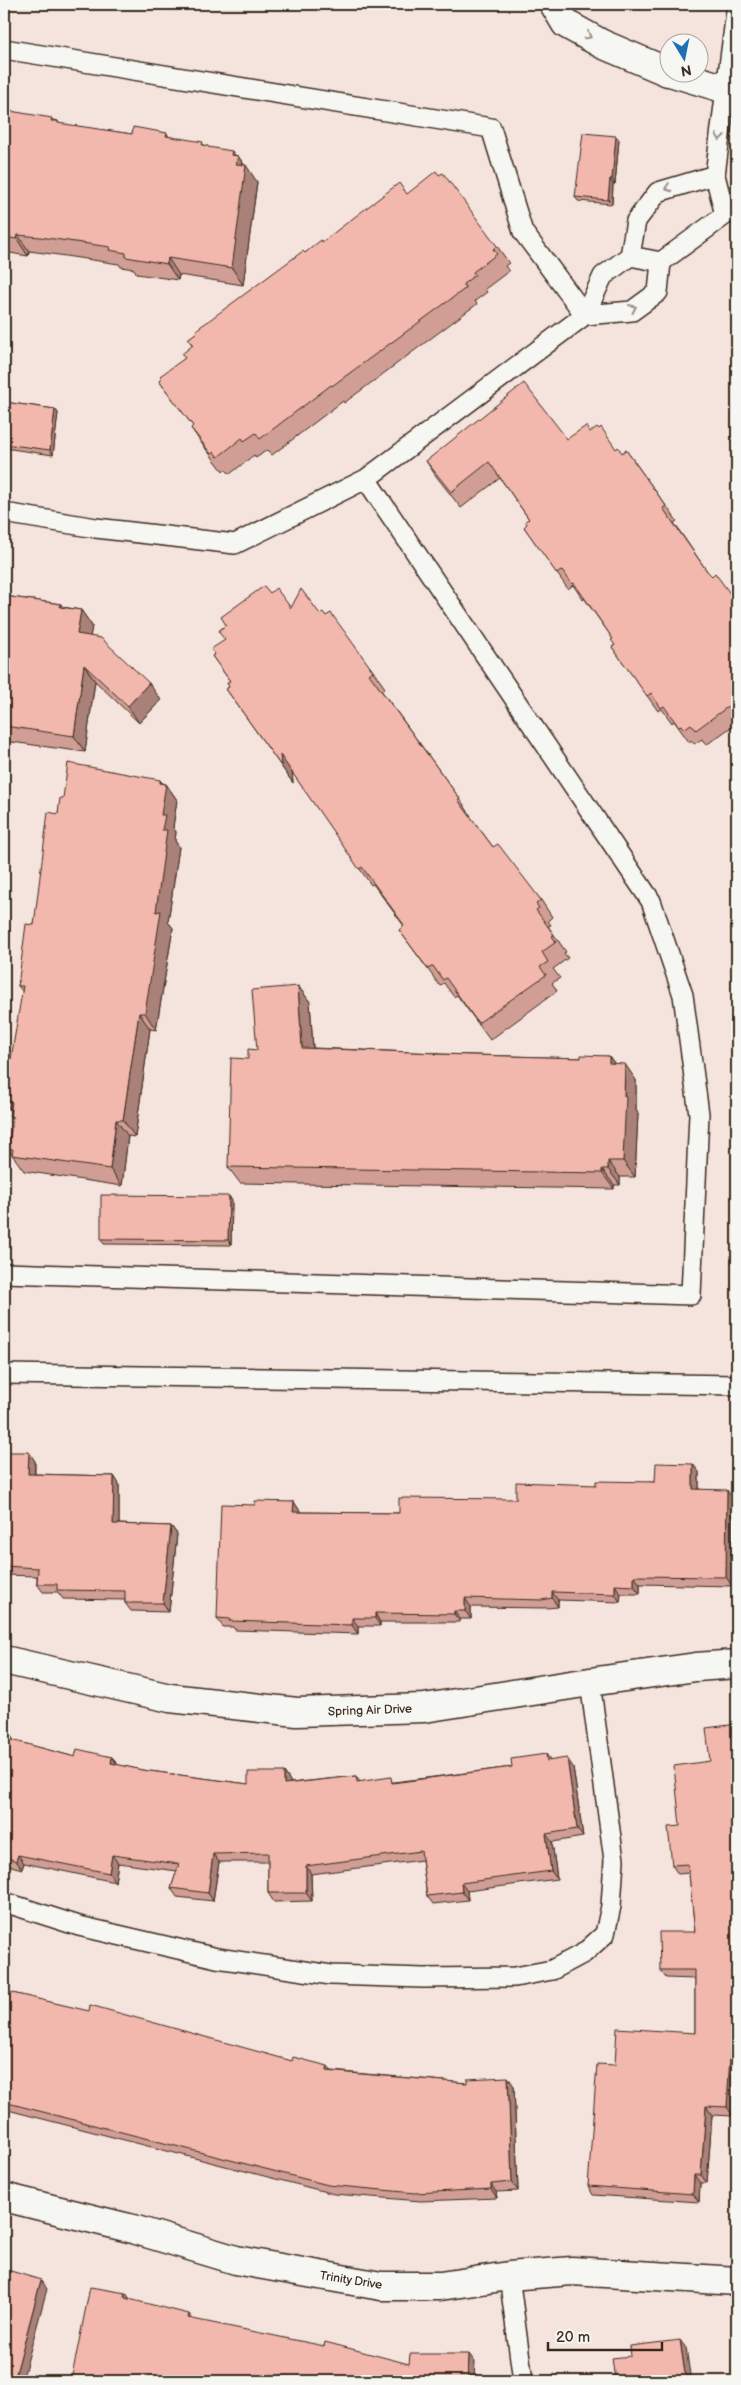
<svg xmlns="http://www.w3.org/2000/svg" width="741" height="2385" viewBox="0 0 741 2385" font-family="'Balsamiq Sans',sans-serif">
  <rect width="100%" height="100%" fill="#f5e3dd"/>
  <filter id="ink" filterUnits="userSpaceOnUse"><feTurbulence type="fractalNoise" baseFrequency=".02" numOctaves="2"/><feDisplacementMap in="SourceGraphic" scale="10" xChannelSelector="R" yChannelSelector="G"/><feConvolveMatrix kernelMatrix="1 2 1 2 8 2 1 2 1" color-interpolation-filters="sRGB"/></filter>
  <g filter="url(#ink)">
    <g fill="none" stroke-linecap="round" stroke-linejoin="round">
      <defs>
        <path id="lane" d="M4 49 491 128 523 232 585 315
          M725 215 715 175 737 4
          M630 256 636 221 658 192 715 175
          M585 315 632 311 658 292 661 262 725 215 737 210
          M4 513 96 528 235 544 366 479
          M4 1273 691 1295 699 1114 683 995 651 901 366 479 585 315 603 276 630 256 661 262
          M4 1374 737 1385
          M4 1902 79 1926 217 1958 331 1975 423 1978 515 1977 552 1970 584 1953 605 1934 611 1906 614 1860 590 1682
          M509 2276 523 2381"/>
        <path id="street" d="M4 1660 170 1698 297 1712 424 1708 590 1682 696 1667 737 1664
          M4 2197 133 2229 236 2260 381 2286H440L509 2276 572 2271 737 2281"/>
        <path id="secondary" d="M554 4 566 24 602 44 668 72
          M670 72 726 89"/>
      </defs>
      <use href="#lane" stroke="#3b2a1e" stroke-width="22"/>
      <use href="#street" stroke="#3b2a1e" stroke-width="31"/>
      <use href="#secondary" stroke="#3b2a1e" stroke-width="31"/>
      <use href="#lane" stroke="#f6f6f2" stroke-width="19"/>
      <use href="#street" stroke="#f6f6f2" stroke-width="28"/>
      <use href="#secondary" stroke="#f6f6f2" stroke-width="28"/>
    </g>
    <path fill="#d19e95" stroke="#3b2a1e" d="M4 110 58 121 59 124 132 134 167 133 169 137 205 145 209 148 238 156 257 182 243 285 179 275 178 280 137 274 134 269 121 267 119 264 52 254 29 251 28 256 4 252Z
      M616 136 619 140 615 184H613L612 204 578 201 575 197Z
      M407 194 497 246 509 263 505 266 509 271 485 289 487 292 475 301 477 304 344 403 343 401 272 455 267 450 256 458 254 455 230 474 225 469 223 471 202 444 191 428 193 426 159 381 185 358 193 346 188 339 305 253Z
      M4 402 55 409 58 413 53 455 4 448Z
      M590 432 622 453 626 450 677 521 674 523 707 571 737 603V723L706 745 702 739 694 744 691 740 689 742 674 721 672 723 662 709 658 711 612 647 615 645 613 639 584 598 583 600 573 585 568 589 524 527 527 524 529 519 500 478 461 508 436 476 426 461 567 439Z
      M270 593 291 608 326 616 373 671 385 688 381 690 460 799 471 816H470L493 847 541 900 552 917 548 921 551 925 548 926 566 952 564 953 568 958 553 969 560 978 552 983 557 991 490 1040 457 995 454 997 444 983 440 986 399 930 404 926 373 884 371 885 292 772 293 783 226 689 229 687 230 681 212 656 215 654Z
      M4 596 61 604 63 607 81 610 92 626 90 636 161 700 139 723 95 681 85 752 4 741Z
      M163 783 166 784 177 800 173 827 176 832 175 841 179 847 168 922 173 928 156 1030 150 1029 135 1137 128 1136 122 1186 24 1171 8 1149 13 1120 10 1116 11 1111 4 1101 23 992 18 986 34 925 58 814 63 798Z
      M298 986 310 1002 313 1048 438 1053 439 1054 581 1058 609 1056 614 1063 636 1080V1110L638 1113 635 1177H620V1185H614V1189L240 1183 228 1167 257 1050Z
      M229 1196 232 1201 231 1245 104 1244 101 1239Z
      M4 1452 35 1461V1474L114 1476 119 1484V1524L171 1526 177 1534 169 1612 131 1611 125 1603V1600L63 1599 58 1592H43L37 1584V1576L4 1575Z
      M699 1472V1489L733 1499 732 1586 640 1584V1594H621L620 1602 558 1600V1607L547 1608 471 1607V1619H460V1622H380V1626H358V1634L235 1630 233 1627H223L217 1618 255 1505 294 1502 300 1511V1512L399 1513 516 1499 596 1485 655 1482Z
      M737 1724V2048L733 2116 712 2115 707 2183H700L699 2202 593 2195 588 2186 615 2065 695 2033V1979L666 1978 660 1970 695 1932 689 1873 678 1874 672 1865 680 1826 710 1761Z
      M4 1732 15 1741 75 1757H112L118 1765 142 1770 248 1784 284 1772 290 1781V1783L356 1776 360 1782H394L512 1767 551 1761 573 1767 583 1837 552 1842 557 1879 467 1891 468 1900 433 1904 427 1896 422 1860 311 1874 312 1901 274 1902 268 1893V1862H219L213 1901 177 1897 171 1888 177 1871 118 1863 115 1882 24 1863 22 1869 4 1864Z
      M4 1991 332 2071 467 2083 514 2086 518 2191 496 2192 497 2198 421 2201 334 2194 4 2109Z"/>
    <path fill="#aa8179" stroke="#3b2a1e" d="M616 136 619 140 615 184 612 179Z
      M232 151 237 158 238 156 245 167 246 165 257 182 243 285 232 268 236 164 231 155Z
      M610 179 613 184 612 204 608 200Z
      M18 235 29 251 28 256 17 239Z
      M168 258 179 275 178 280 167 264Z
      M55 409 58 413 53 455 50 450Z
      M81 610 92 626 88 650 77 634Z
      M84 665 95 681 85 752 74 736Z
      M149 683 161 700 139 723 128 706Z
      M280 755 292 771 293 783 281 766Z
      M160 780 165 786 166 784 177 800 173 827 176 832 175 841 179 847 168 922 173 928 156 1030 145 1013 156 912 162 830 161 815Z
      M298 986 310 1002 314 1064 302 1048Z
      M139 1013 150 1029 135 1137 123 1120Z
      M609 1056 620 1072 609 1063Z
      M625 1064 636 1080V1110L638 1113 635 1177 623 1161Z
      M116 1120 128 1136 122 1186 110 1169Z
      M608 1161 620 1177V1185L608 1169Z
      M602 1169 614 1185V1189L602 1173Z
      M229 1196 232 1201 231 1245 228 1240Z
      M29 1452 35 1461 34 1482 28 1474Z
      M693 1464 699 1472V1497L693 1489Z
      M114 1476 119 1484V1532L113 1524Z
      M727 1490 733 1499 732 1586 726 1577Z
      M294 1502 300 1511 299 1521 293 1512Z
      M171 1526 177 1534 169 1612 163 1603Z
      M634 1576 640 1584V1594L634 1586Z
      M615 1585 621 1594 620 1602 615 1594Z
      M552 1592 558 1600V1607L552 1598Z
      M465 1598 471 1607V1619L465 1611Z
      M454 1611 460 1619V1622L454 1614Z
      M375 1613 380 1622V1626L375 1618Z
      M352 1618 358 1626V1634L352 1625Z
      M9 1733 15 1742 8 1739Z
      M546 1754 552 1762 547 1761Z
      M112 1757 118 1765 111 1763Z
      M567 1758 573 1767 583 1837 577 1829Z
      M284 1772 290 1781V1792L284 1784Z
      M546 1834 552 1842 557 1879 551 1871Z
      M213 1854 219 1862 213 1901 208 1893Z
      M18 1855 24 1863 22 1869 16 1861Z
      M112 1855 118 1863 115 1882 109 1873Z
      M306 1866 311 1874 312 1901 306 1893Z
      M461 1883 467 1891 468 1900 462 1892Z
      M733 2005 737 2011V2048L733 2116 727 2107Z
      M328 2066 333 2074 326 2071Z
      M508 2077 514 2086 518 2191 512 2182Z
      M706 2106 712 2115 707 2183 701 2175Z
      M694 2175 700 2183 699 2202 693 2194Z
      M491 2184 496 2192 497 2198 491 2189Z
      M41 2280 47 2289 22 2381H14Z
      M126 2293 132 2302 125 2298Z
      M189 2314 195 2322 188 2318Z
      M680 2340 686 2348 691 2381H686Z
      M469 2354 475 2362 474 2381H468Z"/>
    <path fill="#f3b8ad" stroke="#3b2a1e" d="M4 110 52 118 51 121H58V123L132 134 133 127 167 133 166 136 203 142 202 145 208 146V147L232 151 231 155 238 156 236 164 246 165 232 268 168 258 167 264 126 257V253L109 250 110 247 40 237 18 235 17 239 4 237Z
      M583 133 616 136 612 179H610L608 200 575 197Z
      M436 171 439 175 443 173 497 246 493 249 497 254 473 272 475 275 463 284 466 288 332 386 331 385 260 439 256 433 244 441 242 438 218 457 214 452 211 454 191 428 193 426 159 381 162 378 160 376 185 358 182 354 193 345 188 339 197 332 196 330 303 251 305 253 321 240 322 242 399 183 407 194Z
      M524 383 567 439 586 426 590 432 597 427 599 429 601 427 616 449 618 447 622 453 626 450 666 506 663 508 667 514 707 571 712 576 715 573 737 603V700L696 730 691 724 684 729 681 725 678 726 664 706 661 708 651 693 647 696 612 647 615 645 611 640 613 639 574 583 572 584 562 570 557 574 524 527 527 524 525 521 529 519 489 462 451 492 426 461Z
      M4 402 55 409 50 450 4 444Z
      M264 586 270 593 276 588 291 608 301 589 320 614 323 612 326 616 331 613 373 671 369 674 460 799 458 800 493 847 498 844 541 900 536 904 539 908 536 910 554 935 552 936 556 942 542 952 548 962 540 967 546 975 478 1023 446 978 443 980 433 966 428 969 399 930 404 925 362 867 359 869 280 755 281 766 226 689 229 687 227 683 230 681 212 656 215 654 211 649 225 640 218 631 226 625 221 617Z
      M4 596 61 604 60 607 81 610 77 634 101 638 149 683 128 706 84 665 74 736 4 726Z
      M68 763 160 780V783L166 784 161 815H165L162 830H167L156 912 161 911 145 1013H139L123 1120H116L110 1169 12 1155 13 1149H8L13 1117 10 1116 12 1102 4 1101 23 986H18L26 924 34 925 48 812 58 814 60 798H63Z
      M298 986 302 1048 438 1053 435 1054 581 1058V1055L609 1056V1063L625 1064 624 1096 626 1097 623 1161H608V1169H602V1173L228 1167 231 1058 248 1059V1049L257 1050 252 990Z
      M101 1195 229 1196 228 1240 101 1239Z
      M4 1452H29L28 1474 114 1476 113 1524 171 1526 163 1603H125V1591L57 1590V1584H37L38 1568 4 1566Z
      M656 1463 693 1464V1489L727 1490 726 1577 634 1576V1586L615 1585V1594L552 1592V1598L542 1600 465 1598V1611H454V1614L375 1613V1618H352V1625L229 1621 230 1619 217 1618 221 1504 255 1505V1501L294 1502 293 1512 399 1513V1498L516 1499V1482L596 1485V1481L655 1482Z
      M737 1724V2005H733L727 2107 706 2106 701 2175H694L693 2194 588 2186 597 2064 615 2065 617 2028 695 2033V1970H660L659 1932H695L688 1864 672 1865 668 1827 680 1826 674 1766 710 1761 706 1728Z
      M4 1732 9 1733 8 1739 75 1757 77 1749 112 1757 111 1763 142 1770 248 1784V1772H284V1784L356 1776 357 1782 391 1777 392 1783 512 1767 511 1759 546 1754 547 1761 567 1758 577 1829 546 1834 551 1871 461 1883 462 1892 427 1896 421 1851 306 1866V1893H268V1853L213 1854 208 1893 171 1888 179 1864 112 1855 109 1873 18 1855 16 1861 4 1857Z
      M4 1991 89 2011 90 2005 292 2061 293 2057 328 2066 326 2071 467 2083V2079L508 2077 512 2182 491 2184V2189L415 2193 328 2185 4 2102Z
      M4 2269 41 2280 14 2381H4Z
      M90 2287 126 2293 125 2298 189 2314 188 2318 324 2346 325 2342 409 2364 410 2354H469L468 2381H71Z
      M680 2340 686 2381H615L612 2358 631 2356 630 2346Z"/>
    <defs><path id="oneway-chevron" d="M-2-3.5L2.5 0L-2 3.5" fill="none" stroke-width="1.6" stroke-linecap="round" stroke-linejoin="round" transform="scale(1.25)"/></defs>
    <g stroke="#989088">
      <use href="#oneway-chevron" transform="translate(588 36) rotate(29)"/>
      <use href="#oneway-chevron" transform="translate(720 137) rotate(97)"/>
      <use href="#oneway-chevron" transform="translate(668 188) rotate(160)"/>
      <use href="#oneway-chevron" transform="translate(633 308) rotate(-24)"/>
    </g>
  </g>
  <g text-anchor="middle" stroke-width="4.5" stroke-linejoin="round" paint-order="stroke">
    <g font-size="12" fill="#3b2a1e" stroke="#f6f6f2">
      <text transform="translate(370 1710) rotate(-2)" y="4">Spring Air Drive</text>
      <text transform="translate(351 2280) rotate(9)" y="4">Trinity Drive</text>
    </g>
  </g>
  <rect width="741" height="2385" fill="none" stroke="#f6f6f2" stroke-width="20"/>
  <rect x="10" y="10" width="721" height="2365" fill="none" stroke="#3b2a1e" stroke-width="2" filter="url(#ink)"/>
  <g transform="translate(684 58) rotate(170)"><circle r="24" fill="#f6f6f2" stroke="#aba49d"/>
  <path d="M0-4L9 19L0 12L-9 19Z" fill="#1f6fb2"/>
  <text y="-8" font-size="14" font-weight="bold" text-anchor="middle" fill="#3b2a1e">N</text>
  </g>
  <path d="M548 2342v8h114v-8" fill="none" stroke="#3b2a1e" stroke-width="2.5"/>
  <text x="556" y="2342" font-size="15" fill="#3b2a1e" stroke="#f6f6f2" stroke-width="4" paint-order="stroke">20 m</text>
</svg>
